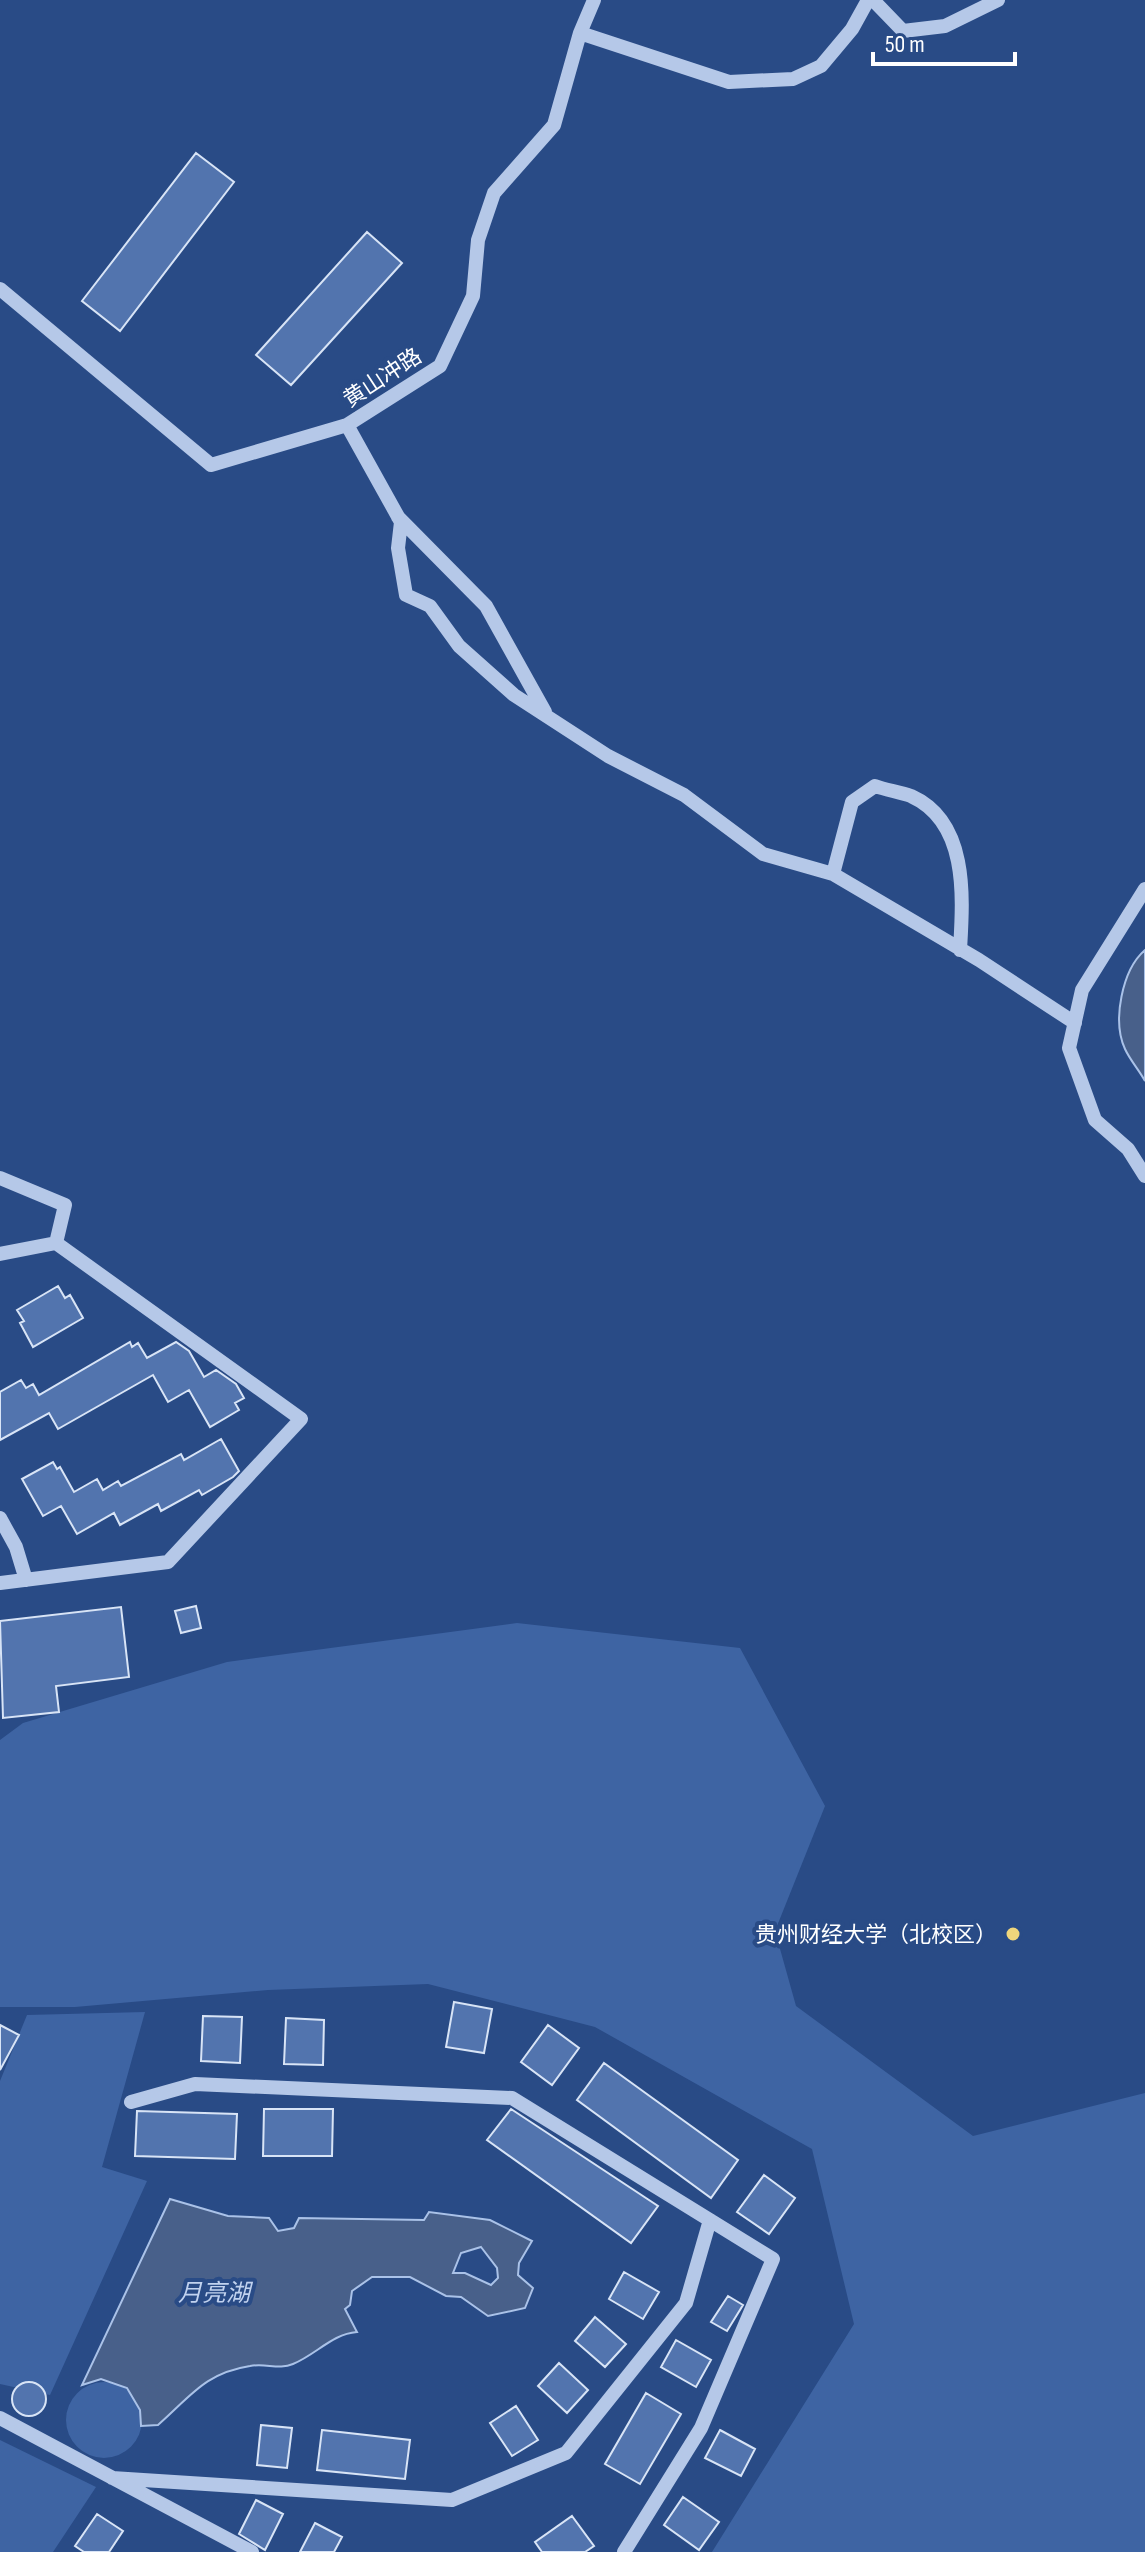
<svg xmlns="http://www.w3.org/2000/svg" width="1145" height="2552" viewBox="0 0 1145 2552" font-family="'Sofia Sans Condensed','Noto Sans SC',sans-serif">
  <rect width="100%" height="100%" fill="#294b86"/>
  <path fill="#3e64a3" d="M517 1623 740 1648 825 1806 775 1931 796 2006 973 2136 1145 2093V2552H712L854 2324 812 2149 595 2027 428 1984 268 1990 75 2007H0V1740L23 1723 227 1662Z
    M145 2012 102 2167 147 2181 50 2395 0 2384V2081L27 2015Z
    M66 2420a38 38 0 1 1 76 0a38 38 0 1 1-76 0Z
    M0 2440 96 2487 53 2552H0Z"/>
  <path fill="#48608a" stroke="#aac2e8" stroke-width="2" fill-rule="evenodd" d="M1145 950V1081C1139 1070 1130 1060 1125 1049 1112 1021 1122 970 1145 950Z
    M170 2199 228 2216 269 2218 278 2231 294 2228 299 2218 424 2220 429 2212 490 2220 532 2241 519 2263 518 2275 533 2288 525 2308 488 2316 461 2297 446 2296 410 2277H372L352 2291 350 2305 345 2309 357 2332C332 2334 317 2354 293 2364 279 2370 266 2363 250 2366 205 2373 191 2396 158 2425L141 2426 140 2410 127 2388 101 2379 82 2385ZM481 2247 497 2268 498 2278 491 2285 465 2273H453L461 2253Z"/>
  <path fill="#5274ae" stroke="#d8e4f6" stroke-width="2" d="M196 153 234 182 120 331 82 301Z
    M367 232 402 263 291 385 256 355Z
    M58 1286 65 1298 70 1295 83 1318 33 1347 20 1323 24 1321 17 1310Z
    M130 1342 132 1347 138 1343 147 1358 176 1342 189 1351 204 1377 216 1370 236 1384 244 1398 235 1403 239 1410 210 1427 189 1390 168 1402 153 1375 58 1429 49 1413 0 1440V1392L21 1380 26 1388 33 1384 39 1395Z
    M221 1439 239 1471 233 1477 202 1495 199 1490 161 1511 158 1504 120 1525 114 1513 77 1534 61 1506 43 1516 22 1479 53 1462 57 1469 60 1467 74 1492 97 1479 103 1490 118 1481 121 1486 181 1454 184 1460Z
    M196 1606 201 1628 181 1633 175 1611Z
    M121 1607 129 1677 56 1686 59 1712 3 1718 0 1621Z
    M454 2002 492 2009 484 2053 446 2047Z
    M203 2016 242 2017 240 2063 201 2061Z
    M286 2018 324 2020 323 2065 284 2064Z
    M0 2025 19 2035 0 2070Z
    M548 2025 579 2048 552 2085 521 2062Z
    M604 2063 738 2160 711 2198 577 2100Z
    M264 2109H333L332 2156H263Z
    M511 2109 658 2206 631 2243 487 2140Z
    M137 2111 237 2114 235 2159 135 2156Z
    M764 2175 795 2198 769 2234 737 2212Z
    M624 2272 659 2292 643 2319 609 2299Z
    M728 2296 743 2305 727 2331 711 2322Z
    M595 2317 626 2344 605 2367 575 2341Z
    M676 2340 711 2360 696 2387 661 2367Z
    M559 2363 588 2390 567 2413 538 2386Z
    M12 2399a17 17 0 1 1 34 0a17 17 0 1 1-34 0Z
    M646 2393 681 2414 640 2484 605 2464Z
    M516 2406 538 2440 512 2456 490 2423Z
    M261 2425 292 2428 287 2468 257 2465Z
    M322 2430 410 2440 405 2479 317 2470Z
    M720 2430 755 2449 741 2476 705 2458Z
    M683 2497 719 2522 699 2550 664 2525Z
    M256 2500 283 2514 265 2550 239 2534Z
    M97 2514 123 2531 109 2552H84L75 2546Z
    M572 2516 594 2546 585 2552H542L535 2542Z
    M315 2523 342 2537 334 2552H300Z"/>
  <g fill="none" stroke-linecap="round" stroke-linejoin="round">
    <path stroke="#b5c8e8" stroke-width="14" d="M873 0 903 31 945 26 998 0
      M580 33 729 82 793 79 821 66 852 29 868 0
      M0 289 211 465 347 425 440 366 473 296 478 240 494 193 554 125 580 33 594 0
      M347 425 401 522 398 548 406 595 430 606 459 646 514 695 608 756 684 795 763 854 833 874 979 960 1075 1023
      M398 517 486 606 545 712
      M833 874 852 802 875 786C886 790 900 792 911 796 969 822 963 898 960 950
      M1145 889 1082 990 1069 1048 1095 1120 1128 1149 1145 1176
      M0 1178 65 1205 56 1243
      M0 1254 56 1243 301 1419 168 1562 0 1583
      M0 1518 16 1547 26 1580
      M131 2102 195 2084 512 2098 773 2259 701 2428 624 2552
      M0 2418 252 2552
      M112 2478 452 2500 566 2453 686 2303 710 2220"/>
  </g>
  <circle fill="#efd67c" stroke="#294b86" stroke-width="3" cx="1013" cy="1934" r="8"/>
  <g text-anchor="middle" stroke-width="8" stroke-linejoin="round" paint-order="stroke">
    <g font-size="22" fill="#fff" stroke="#294b86">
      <text transform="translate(382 377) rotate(-33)" y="8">黄山冲路</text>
    </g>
    <g font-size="22" fill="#fff" stroke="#294b86" text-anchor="end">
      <text x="997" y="1942">贵州财经大学（北校区）</text>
    </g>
    <g font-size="24" font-style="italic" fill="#c1d2ef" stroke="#294b86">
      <text x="214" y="2301">月亮湖</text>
    </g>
  </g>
  <path d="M873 52v12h142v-12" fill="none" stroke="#ffffff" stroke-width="4"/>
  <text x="885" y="52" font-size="24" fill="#ffffff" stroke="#294b86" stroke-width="6" paint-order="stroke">50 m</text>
</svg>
